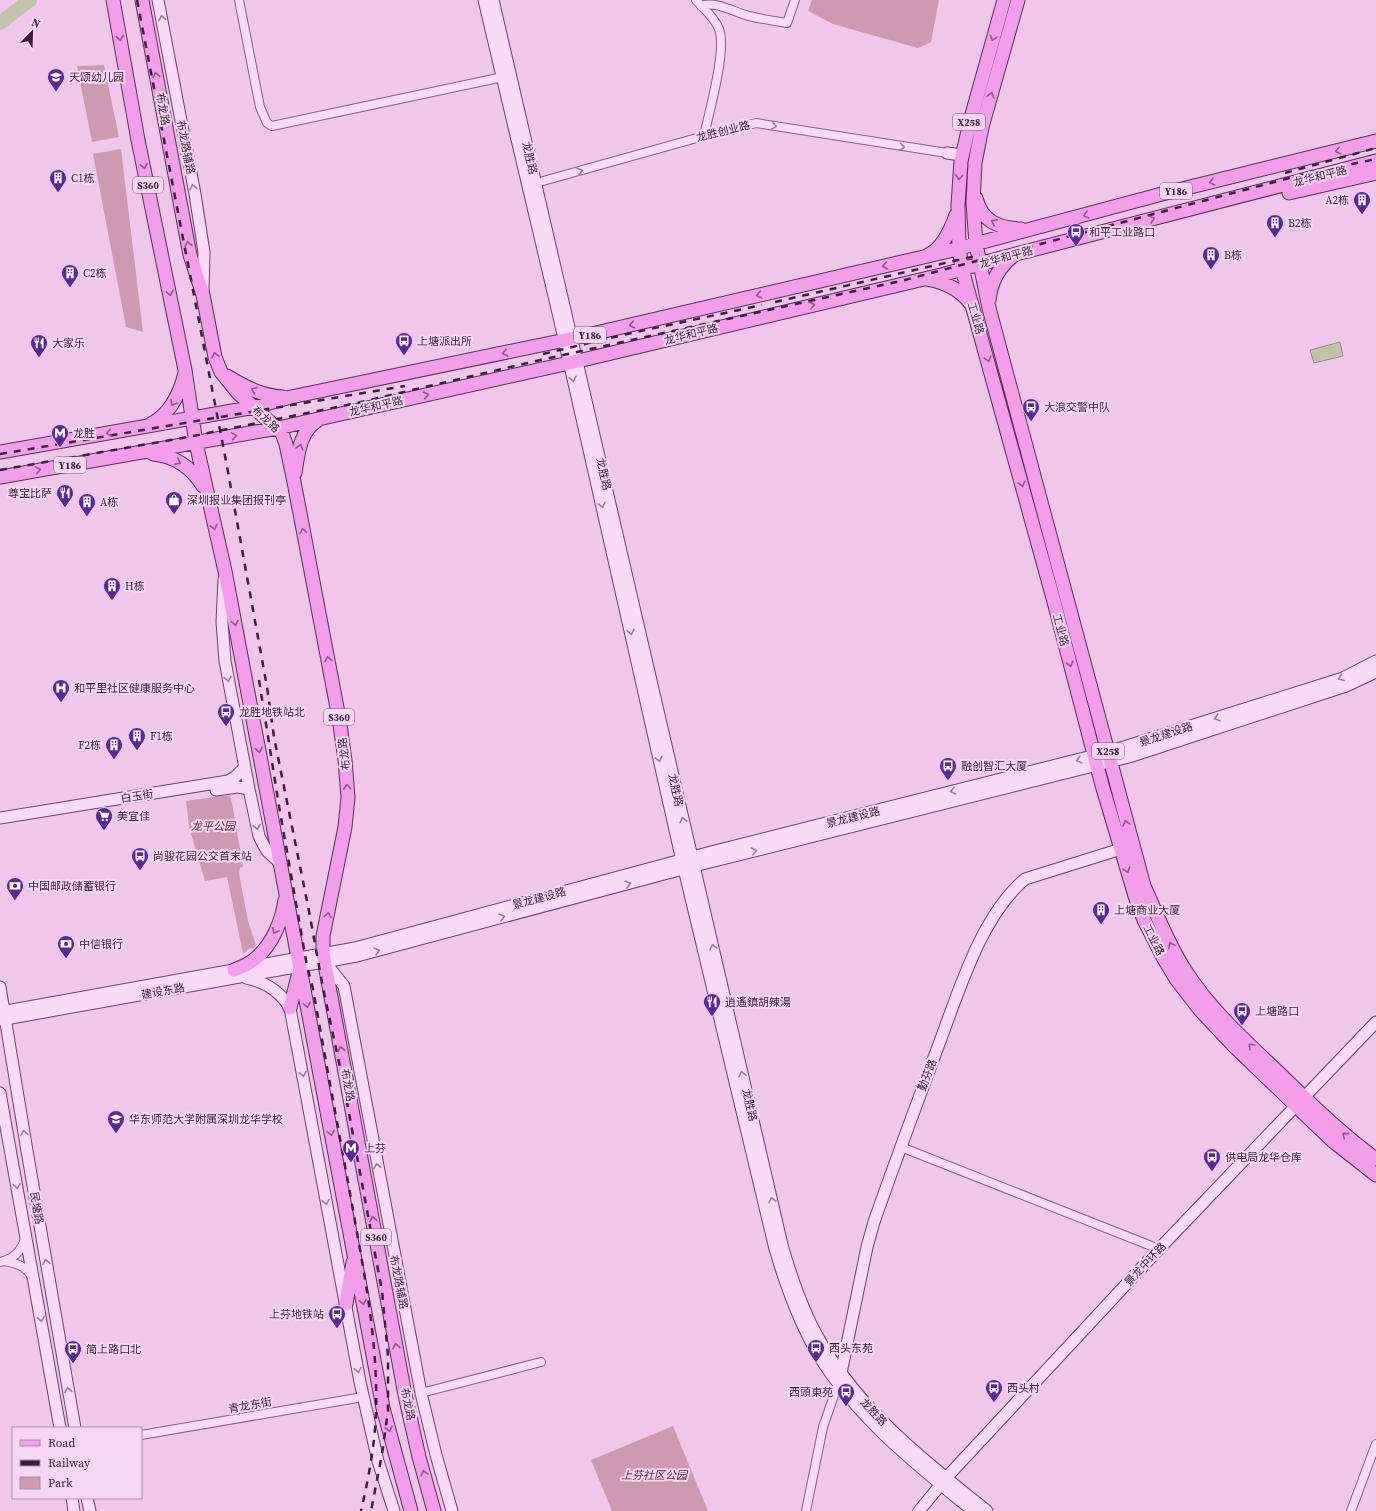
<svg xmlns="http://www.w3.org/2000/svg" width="1376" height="1511" viewBox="0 0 1376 1511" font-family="'Source Serif 4','Noto Sans SC',serif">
  <rect width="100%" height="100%" fill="#f0c6eb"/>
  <path fill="#ce9ab2" d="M812 0H939L931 42 918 48 833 24 808 11Z
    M104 65 119 137 92 142 77 66Z
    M121 149 143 332 126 327 93 154Z
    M222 796H230L232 803 243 867 240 868 239 873 248 921 256 945 254 948 248 949 246 952 243 953 227 877 205 881 189 827 186 801Z
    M673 1426 708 1511H612L591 1460Z"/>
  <path fill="#c0c3a8" stroke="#8c926e" d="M1340 342 1343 356 1314 363 1310 350Z"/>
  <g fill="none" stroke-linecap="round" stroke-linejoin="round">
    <path stroke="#c0c3a8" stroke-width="14" d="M0 23 30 0"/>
    <defs>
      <path id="street" d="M239 0 260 107 267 123 272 126 503 77
        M696 0C704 9 715 18 719 29 727 50 709 112 704 136
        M701 6C716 0 735 13 749 16 762 19 774 21 787 23L795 0
        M543 181 704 136 756 123 947 153
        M901 1147 1159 1249
        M4 1261C16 1263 26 1266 32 1277
        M0 1262C13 1259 22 1251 25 1238
        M421 1393 541 1362
        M141 1435 363 1397
        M806 1511 823 1427 838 1384
        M1351 1511 1376 1444"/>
      <path id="secondary" d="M158 0 195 194 204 252 203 291
        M484 0 559 317 680 852 775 1249C786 1286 799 1323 819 1356 858 1419 917 1465 973 1511
        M493 0C590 415 686 830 782 1245 792 1280 804 1315 823 1346 864 1414 926 1462 987 1511
        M947 153 962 155
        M224 579 222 622 225 661 249 789 259 836 263 844 267 851 280 863
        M216 790 238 787 249 789
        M0 818 228 781 235 777 245 767
        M325 962 344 986 421 1393 436 1455 452 1511
        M246 978C266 982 280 991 290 1008L360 1382 378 1461 394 1511
        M0 987 27 1151 75 1428
        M0 1012 355 948 711 852 1108 752 1343 678 1376 661
        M0 1020 357 956 694 866 1129 757 1346 686 1376 672
        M0 1093 60 1428
        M840 1378 867 1247 874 1222C895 1162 917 1103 939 1044 959 991 981 916 1025 879L1121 849
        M72 1498 74 1511
        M87 1498 90 1511
        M919 1511 946 1478 1159 1249 1376 1022"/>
      <path id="primary" d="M113 0 138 140 185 370 196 443 225 571 383 1408 411 1511
        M142 0 190 255 203 295 215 357 221 372 238 393 282 433 286 444 294 482 339 718 345 760 348 797 345 827 323 936V954L405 1395 419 1457 434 1511
        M1004 0 971 118 961 161 958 205 959 247 962 269 1053 598 1102 785 1135 896 1144 920 1164 959 1176 979 1200 1010 1234 1046 1316 1125 1334 1142 1376 1175
        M1018 0 982 127 975 163 973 203 976 244 989 308 1144 886C1157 914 1168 944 1185 970 1209 1008 1244 1040 1277 1071 1309 1102 1340 1133 1376 1159
        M1289 193 1376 173
        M976 198C982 222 999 228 1021 229
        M928 255C942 249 951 229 956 215
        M927 279C944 282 959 288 970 303
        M989 300C991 282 999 267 1013 256
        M227 376C245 387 262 396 283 397
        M151 424C170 414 180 393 185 373
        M0 452 255 407 291 397 570 339 945 252 1162 194 1376 141
        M153 454C175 456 191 467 203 486
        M295 473C298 453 300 431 318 420
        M0 477 278 428 578 361 945 274 997 259 1376 161
        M234 970C242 967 250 964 256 958 273 944 282 920 285 900
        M290 1008 299 972
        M346 1304 353 1262"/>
    </defs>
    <use href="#street" stroke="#895b8c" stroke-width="10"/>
    <use href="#secondary" stroke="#6a3e6e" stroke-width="13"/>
    <use href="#primary" stroke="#552f5a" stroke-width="15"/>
    <use href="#street" stroke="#fadaf6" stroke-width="8"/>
    <use href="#secondary" stroke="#fadaf6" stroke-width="11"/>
    <use href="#primary" stroke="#f39eea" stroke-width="13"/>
    <path stroke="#391f3c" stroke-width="2.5" stroke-dasharray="7 7" stroke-linecap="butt" d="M137 0 226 461 267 687 274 737 309 911 323 988 343 1081 382 1291 388 1356V1411L382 1454 371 1511
      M1285 173 1376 148
      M775 302 980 255
      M543 354 627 334 762 305
      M0 454 405 386
      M0 470 188 437 357 403 536 361 901 281 1297 176 1376 159
      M259 680 279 806 307 966 313 989C327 1069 342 1148 356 1227 367 1288 378 1350 376 1413 375 1444 368 1481 361 1511"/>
  </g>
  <defs><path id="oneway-chevron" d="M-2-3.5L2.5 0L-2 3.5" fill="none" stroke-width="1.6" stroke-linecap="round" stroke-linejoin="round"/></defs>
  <g stroke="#9a7c99">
    <use href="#oneway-chevron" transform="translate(162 18) rotate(-101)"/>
    <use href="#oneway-chevron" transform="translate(774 126) rotate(9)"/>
    <use href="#oneway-chevron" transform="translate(902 147) rotate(9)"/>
    <use href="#oneway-chevron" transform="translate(580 171) rotate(-16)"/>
    <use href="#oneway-chevron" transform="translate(193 187) rotate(-101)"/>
    <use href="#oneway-chevron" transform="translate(573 379) rotate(77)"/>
    <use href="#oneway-chevron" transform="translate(602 505) rotate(77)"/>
    <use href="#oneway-chevron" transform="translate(631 632) rotate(77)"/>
    <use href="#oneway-chevron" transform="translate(1341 678) rotate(159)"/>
    <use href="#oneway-chevron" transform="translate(228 679) rotate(79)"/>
    <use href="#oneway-chevron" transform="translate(1217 718) rotate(162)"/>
    <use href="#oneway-chevron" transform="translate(659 759) rotate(77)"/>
    <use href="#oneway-chevron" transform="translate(1079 760) rotate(165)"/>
    <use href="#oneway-chevron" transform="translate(953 791) rotate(166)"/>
    <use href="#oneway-chevron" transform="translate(683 820) rotate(-103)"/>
    <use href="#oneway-chevron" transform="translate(257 827) rotate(78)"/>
    <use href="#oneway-chevron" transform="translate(754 851) rotate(-14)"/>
    <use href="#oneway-chevron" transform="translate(628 884) rotate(-15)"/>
    <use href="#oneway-chevron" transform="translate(502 917) rotate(-15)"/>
    <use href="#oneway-chevron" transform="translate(713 947) rotate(-103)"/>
    <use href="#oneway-chevron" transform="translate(377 951) rotate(-15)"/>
    <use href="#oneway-chevron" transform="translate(303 1074) rotate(79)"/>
    <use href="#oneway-chevron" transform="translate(742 1074) rotate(-103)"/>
    <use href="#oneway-chevron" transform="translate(24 1133) rotate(-99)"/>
    <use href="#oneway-chevron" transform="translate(377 1166) rotate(-101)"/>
    <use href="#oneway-chevron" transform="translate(17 1186) rotate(80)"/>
    <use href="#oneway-chevron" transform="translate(772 1200) rotate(-103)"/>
    <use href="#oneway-chevron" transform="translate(326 1202) rotate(79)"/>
    <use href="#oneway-chevron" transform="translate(46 1262) rotate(-100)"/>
    <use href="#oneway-chevron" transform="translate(41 1319) rotate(80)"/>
    <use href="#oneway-chevron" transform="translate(358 1370) rotate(79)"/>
    <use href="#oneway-chevron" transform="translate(68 1390) rotate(-100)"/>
  </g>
  <g stroke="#8d588a">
    <use href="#oneway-chevron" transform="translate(120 38) rotate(80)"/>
    <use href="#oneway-chevron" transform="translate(993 38) rotate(106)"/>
    <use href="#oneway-chevron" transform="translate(156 75) rotate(-101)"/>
    <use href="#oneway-chevron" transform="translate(991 95) rotate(-75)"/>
    <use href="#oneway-chevron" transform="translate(1338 151) rotate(166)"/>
    <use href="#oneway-chevron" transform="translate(144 166) rotate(78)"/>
    <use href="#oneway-chevron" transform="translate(959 177) rotate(95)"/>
    <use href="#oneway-chevron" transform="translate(1212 182) rotate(166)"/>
    <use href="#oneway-chevron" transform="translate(1086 215) rotate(165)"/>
    <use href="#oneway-chevron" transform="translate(1152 219) rotate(-15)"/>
    <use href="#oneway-chevron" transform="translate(994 222) rotate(-153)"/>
    <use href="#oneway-chevron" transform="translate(188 244) rotate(-101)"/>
    <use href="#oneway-chevron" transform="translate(885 266) rotate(167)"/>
    <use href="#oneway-chevron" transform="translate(170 293) rotate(78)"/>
    <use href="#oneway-chevron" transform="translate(759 295) rotate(167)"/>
    <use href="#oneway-chevron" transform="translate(812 305) rotate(-14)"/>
    <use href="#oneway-chevron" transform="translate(632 325) rotate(167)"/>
    <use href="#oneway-chevron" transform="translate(505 353) rotate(168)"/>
    <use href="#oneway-chevron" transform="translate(215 355) rotate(-104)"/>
    <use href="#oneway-chevron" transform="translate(988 359) rotate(73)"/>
    <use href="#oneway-chevron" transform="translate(254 390) rotate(-159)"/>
    <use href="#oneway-chevron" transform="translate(426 395) rotate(-13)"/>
    <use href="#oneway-chevron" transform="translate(173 403) rotate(122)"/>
    <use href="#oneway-chevron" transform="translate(109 433) rotate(170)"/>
    <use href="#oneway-chevron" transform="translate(234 436) rotate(-10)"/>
    <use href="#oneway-chevron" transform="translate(300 447) rotate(-74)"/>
    <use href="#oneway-chevron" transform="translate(178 462) rotate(28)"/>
    <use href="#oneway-chevron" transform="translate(38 470) rotate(-10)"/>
    <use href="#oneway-chevron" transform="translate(1022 484) rotate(75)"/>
    <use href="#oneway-chevron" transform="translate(214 527) rotate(77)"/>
    <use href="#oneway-chevron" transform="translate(303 531) rotate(-101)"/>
    <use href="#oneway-chevron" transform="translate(235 623) rotate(79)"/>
    <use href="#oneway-chevron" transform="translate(328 659) rotate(-101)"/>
    <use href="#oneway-chevron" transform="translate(1070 664) rotate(75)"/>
    <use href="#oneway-chevron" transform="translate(259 750) rotate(79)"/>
    <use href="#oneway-chevron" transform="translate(347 787) rotate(-95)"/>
    <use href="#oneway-chevron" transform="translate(1126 823) rotate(-105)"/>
    <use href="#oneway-chevron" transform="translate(1127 870) rotate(73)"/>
    <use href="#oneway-chevron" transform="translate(328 915) rotate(-79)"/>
    <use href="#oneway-chevron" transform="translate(275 931) rotate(116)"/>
    <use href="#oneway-chevron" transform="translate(1171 945) rotate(-117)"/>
    <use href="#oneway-chevron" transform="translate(307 1005) rotate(79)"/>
    <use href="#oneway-chevron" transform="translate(1251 1046) rotate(-135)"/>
    <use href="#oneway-chevron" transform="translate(341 1049) rotate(-101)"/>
    <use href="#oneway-chevron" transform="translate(331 1133) rotate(79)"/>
    <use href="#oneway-chevron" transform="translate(1345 1135) rotate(-140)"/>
    <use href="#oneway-chevron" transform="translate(373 1219) rotate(-101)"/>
    <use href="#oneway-chevron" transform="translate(363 1302) rotate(79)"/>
    <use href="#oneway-chevron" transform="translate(396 1346) rotate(-100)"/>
    <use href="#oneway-chevron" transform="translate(389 1429) rotate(75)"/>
    <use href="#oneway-chevron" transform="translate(424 1473) rotate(-105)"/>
  </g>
  <defs>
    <symbol id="school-pin" viewBox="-11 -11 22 30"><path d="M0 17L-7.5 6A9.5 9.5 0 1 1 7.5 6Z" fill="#58299c" stroke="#f7d6f3"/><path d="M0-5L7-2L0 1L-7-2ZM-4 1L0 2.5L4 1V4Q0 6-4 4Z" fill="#fff"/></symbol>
    <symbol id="building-pin" viewBox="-11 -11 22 30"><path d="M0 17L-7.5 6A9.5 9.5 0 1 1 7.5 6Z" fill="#58299c" stroke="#f7d6f3"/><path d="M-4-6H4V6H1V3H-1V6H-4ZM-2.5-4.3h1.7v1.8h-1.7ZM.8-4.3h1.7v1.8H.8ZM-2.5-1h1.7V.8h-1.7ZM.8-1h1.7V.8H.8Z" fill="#fff"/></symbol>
    <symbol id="bus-pin" viewBox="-11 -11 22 30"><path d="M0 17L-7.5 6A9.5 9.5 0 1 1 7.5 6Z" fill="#58299c" stroke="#f7d6f3"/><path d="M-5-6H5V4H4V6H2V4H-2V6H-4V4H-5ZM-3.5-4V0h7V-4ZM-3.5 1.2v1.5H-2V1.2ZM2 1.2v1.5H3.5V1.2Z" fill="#fff"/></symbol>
    <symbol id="restaurant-pin" viewBox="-11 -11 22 30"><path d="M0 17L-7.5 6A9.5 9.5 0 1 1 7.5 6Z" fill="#58299c" stroke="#f7d6f3"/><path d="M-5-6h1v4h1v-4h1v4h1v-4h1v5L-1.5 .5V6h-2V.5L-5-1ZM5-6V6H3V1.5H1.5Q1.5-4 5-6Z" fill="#fff"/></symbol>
    <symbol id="metro-pin" viewBox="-11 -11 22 30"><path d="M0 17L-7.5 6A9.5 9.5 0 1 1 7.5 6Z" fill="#58299c" stroke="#f7d6f3"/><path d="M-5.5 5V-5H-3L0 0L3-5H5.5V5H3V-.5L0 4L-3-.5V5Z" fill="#fff"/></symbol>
    <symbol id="shop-pin" viewBox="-11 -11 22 30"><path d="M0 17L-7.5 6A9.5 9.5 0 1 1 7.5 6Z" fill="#58299c" stroke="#f7d6f3"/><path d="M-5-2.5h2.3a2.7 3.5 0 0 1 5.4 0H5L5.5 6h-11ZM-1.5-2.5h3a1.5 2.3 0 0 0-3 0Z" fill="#fff"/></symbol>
    <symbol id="hospital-pin" viewBox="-11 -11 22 30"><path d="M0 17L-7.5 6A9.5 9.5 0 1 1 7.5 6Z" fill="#58299c" stroke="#f7d6f3"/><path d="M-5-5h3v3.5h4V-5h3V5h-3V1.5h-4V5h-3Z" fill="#fff"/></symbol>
    <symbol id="supermarket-pin" viewBox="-11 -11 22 30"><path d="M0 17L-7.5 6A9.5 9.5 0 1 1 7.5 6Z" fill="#58299c" stroke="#f7d6f3"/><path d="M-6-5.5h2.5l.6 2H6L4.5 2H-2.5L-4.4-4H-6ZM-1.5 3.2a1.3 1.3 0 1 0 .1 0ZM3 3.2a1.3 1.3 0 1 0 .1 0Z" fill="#fff"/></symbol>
    <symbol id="bank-pin" viewBox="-11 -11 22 30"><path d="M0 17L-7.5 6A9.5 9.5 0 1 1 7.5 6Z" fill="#58299c" stroke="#f7d6f3"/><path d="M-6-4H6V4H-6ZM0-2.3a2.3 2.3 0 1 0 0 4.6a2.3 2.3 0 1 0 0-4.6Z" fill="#fff"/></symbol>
  </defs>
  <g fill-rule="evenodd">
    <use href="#school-pin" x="46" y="67" width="20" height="27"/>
    <use href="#building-pin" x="48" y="168" width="20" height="27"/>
    <use href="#building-pin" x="1352" y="190" width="20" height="27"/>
    <use href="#building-pin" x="1265" y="213" width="20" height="27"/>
    <use href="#bus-pin" x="1066" y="222" width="20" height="27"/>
    <use href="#building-pin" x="1201" y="245" width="20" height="27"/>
    <use href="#building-pin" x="60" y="263" width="20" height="27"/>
    <use href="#bus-pin" x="394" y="331" width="20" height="27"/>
    <use href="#restaurant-pin" x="29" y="333" width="20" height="27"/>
    <use href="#bus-pin" x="1021" y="397" width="20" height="27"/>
    <use href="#metro-pin" x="50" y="423" width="20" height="27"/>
    <use href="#restaurant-pin" x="55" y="483" width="20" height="27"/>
    <use href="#shop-pin" x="164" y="490" width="20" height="27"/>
    <use href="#building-pin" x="77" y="492" width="20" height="27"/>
    <use href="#building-pin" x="102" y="576" width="20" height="27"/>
    <use href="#hospital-pin" x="51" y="678" width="20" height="27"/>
    <use href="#bus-pin" x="216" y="702" width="20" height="27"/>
    <use href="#building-pin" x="127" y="726" width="20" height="27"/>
    <use href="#building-pin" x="104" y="735" width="20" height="27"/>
    <use href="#bus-pin" x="938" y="756" width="20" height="27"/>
    <use href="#supermarket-pin" x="94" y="806" width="20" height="27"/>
    <use href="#bus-pin" x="130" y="846" width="20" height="27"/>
    <use href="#bank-pin" x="5" y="876" width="20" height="27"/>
    <use href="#building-pin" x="1091" y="900" width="20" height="27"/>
    <use href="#bank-pin" x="56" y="934" width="20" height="27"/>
    <use href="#restaurant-pin" x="702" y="992" width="20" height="27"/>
    <use href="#bus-pin" x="1232" y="1001" width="20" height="27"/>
    <use href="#school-pin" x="106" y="1109" width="20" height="27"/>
    <use href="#metro-pin" x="341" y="1138" width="20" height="27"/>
    <use href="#bus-pin" x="1202" y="1147" width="20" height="27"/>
    <use href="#bus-pin" x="327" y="1304" width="20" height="27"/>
    <use href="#bus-pin" x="806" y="1338" width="20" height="27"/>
    <use href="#bus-pin" x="63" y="1339" width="20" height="27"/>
    <use href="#bus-pin" x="984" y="1378" width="20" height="27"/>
    <use href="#bus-pin" x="836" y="1382" width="20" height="27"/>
  </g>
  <g text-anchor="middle" stroke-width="4" stroke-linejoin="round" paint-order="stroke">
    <g fill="#f7d6f3" stroke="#725673" stroke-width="1">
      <rect x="953" y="114" width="32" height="16" rx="3"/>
      <rect x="133" y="177" width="30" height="16" rx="3"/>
      <rect x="1160" y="183" width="32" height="16" rx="3"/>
      <rect x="574" y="327" width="32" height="16" rx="3"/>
      <rect x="54" y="457" width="32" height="16" rx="3"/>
      <rect x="324" y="709" width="30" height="16" rx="3"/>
      <rect x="1092" y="743" width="32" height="16" rx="3"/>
      <rect x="361" y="1229" width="30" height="16" rx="3"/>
    </g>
    <g font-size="10" font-weight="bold" fill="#391f3c">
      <text x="969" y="126">X258</text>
      <text x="148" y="189">S360</text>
      <text x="1176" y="195">Y186</text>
      <text x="590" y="339">Y186</text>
      <text x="70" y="469">Y186</text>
      <text x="339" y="721">S360</text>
      <text x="1108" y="755">X258</text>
      <text x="376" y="1241">S360</text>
    </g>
    <g font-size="11" fill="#391f3c" stroke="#f7d6f3" text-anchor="start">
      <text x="69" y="81">天颂幼儿园</text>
      <text x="71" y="182">C1栋</text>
      <text x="1349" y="204" text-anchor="end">A2栋</text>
      <text x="1288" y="227">B2栋</text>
      <text x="1089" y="236">和平工业路口</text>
      <text x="1224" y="259">B栋</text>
      <text x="83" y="277">C2栋</text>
      <text x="417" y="345">上塘派出所</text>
      <text x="52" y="347">大家乐</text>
      <text x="1044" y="411">大浪交警中队</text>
      <text x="73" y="437">龙胜</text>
      <text x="52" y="497" text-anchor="end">尊宝比萨</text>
      <text x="187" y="504">深圳报业集团报刊亭</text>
      <text x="100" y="506">A栋</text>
      <text x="125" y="590">H栋</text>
      <text x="74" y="692">和平里社区健康服务中心</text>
      <text x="239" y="716">龙胜地铁站北</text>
      <text x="150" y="740">F1栋</text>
      <text x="101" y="749" text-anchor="end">F2栋</text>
      <text x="961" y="770">融创智汇大厦</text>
      <text x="117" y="820">美宜佳</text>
      <text x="153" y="860">尚骏花园公交首末站</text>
      <text x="28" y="890">中国邮政储蓄银行</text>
      <text x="1114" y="914">上塘商业大厦</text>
      <text x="79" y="948">中信银行</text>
      <text x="725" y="1006">逍遙鎮胡辣湯</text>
      <text x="1255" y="1015">上塘路口</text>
      <text x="129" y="1123">华东师范大学附属深圳龙华学校</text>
      <text x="364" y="1152">上芬</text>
      <text x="1225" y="1161">供电局龙华仓库</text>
      <text x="324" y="1318" text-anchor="end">上芬地铁站</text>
      <text x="829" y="1352">西头东苑</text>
      <text x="86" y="1353">简上路口北</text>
      <text x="1007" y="1392">西头村</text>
      <text x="833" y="1396" text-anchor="end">西頭東苑</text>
    </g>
    <g font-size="11" fill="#391f3c" stroke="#f7d6f3">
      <text transform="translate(163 109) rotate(79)" y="4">布龙路</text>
      <text transform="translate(723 131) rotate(-14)" y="4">龙胜创业路</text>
      <text transform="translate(186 147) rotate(79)" y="4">布龙路辅路</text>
      <text transform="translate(530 158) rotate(77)" y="4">龙胜路</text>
      <text transform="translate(1320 176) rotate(-14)" y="4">龙华和平路</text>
      <text transform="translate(1006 257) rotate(-15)" y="4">龙华和平路</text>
      <text transform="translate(976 318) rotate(74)" y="4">工业路</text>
      <text transform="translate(691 334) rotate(-14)" y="4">龙华和平路</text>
      <text transform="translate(376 406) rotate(-13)" y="4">龙华和平路</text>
      <text transform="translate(266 419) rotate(44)" y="4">布龙路</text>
      <text transform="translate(604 474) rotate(77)" y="4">龙胜路</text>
      <text transform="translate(1061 630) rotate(75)" y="4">工业路</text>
      <text transform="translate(1166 734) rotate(-18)" y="4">景龙建设路</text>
      <text transform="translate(344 754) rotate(-97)" y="4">布龙路</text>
      <text transform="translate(676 790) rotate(77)" y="4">龙胜路</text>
      <text transform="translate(137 796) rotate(-9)" y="4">白玉街</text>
      <text transform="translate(853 817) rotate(-14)" y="4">景龙建设路</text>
      <text transform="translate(539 898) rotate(-15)" y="4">景龙建设路</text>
      <text transform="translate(1154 940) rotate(63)" y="4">工业路</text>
      <text transform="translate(163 991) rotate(-10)" y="4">建设东路</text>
      <text transform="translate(927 1075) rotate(-69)" y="4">勤芬路</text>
      <text transform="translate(348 1085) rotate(79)" y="4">布龙路</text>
      <text transform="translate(750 1105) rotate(77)" y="4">龙胜路</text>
      <text transform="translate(37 1208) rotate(80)" y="4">民塘路</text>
      <text transform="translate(1145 1264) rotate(-47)" y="4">景龙中环路</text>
      <text transform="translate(399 1282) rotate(79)" y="4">布龙路辅路</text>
      <text transform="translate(408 1404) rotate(78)" y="4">布龙路</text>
      <text transform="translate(250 1405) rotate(-10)" y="4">青龙东街</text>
      <text transform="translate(874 1412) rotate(47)" y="4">龙胜路</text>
    </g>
    <g font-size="11" font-style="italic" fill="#592537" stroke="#f7d6f3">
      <text x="213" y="830">龙平公园</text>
      <text x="654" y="1479">上芬社区公园</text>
    </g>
  </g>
  <rect x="12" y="1427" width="130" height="72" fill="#f7d6f3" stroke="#ab8daa"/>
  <rect x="20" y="1440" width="20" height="6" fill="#f39eea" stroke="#ab8daa"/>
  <text x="48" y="1447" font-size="12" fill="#391f3c">Road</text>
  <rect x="20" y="1460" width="20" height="6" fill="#391f3c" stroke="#ab8daa"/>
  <text x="48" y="1467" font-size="12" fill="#391f3c">Railway</text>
  <rect x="20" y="1477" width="20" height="12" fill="#ce9ab2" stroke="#ab8daa"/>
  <text x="48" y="1487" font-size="12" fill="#391f3c">Park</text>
  <g transform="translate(32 32) rotate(23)" stroke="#f7d6f3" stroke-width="3" paint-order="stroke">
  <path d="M0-3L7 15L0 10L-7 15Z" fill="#391f3c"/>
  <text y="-6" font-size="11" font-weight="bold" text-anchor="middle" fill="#391f3c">N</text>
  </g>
</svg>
